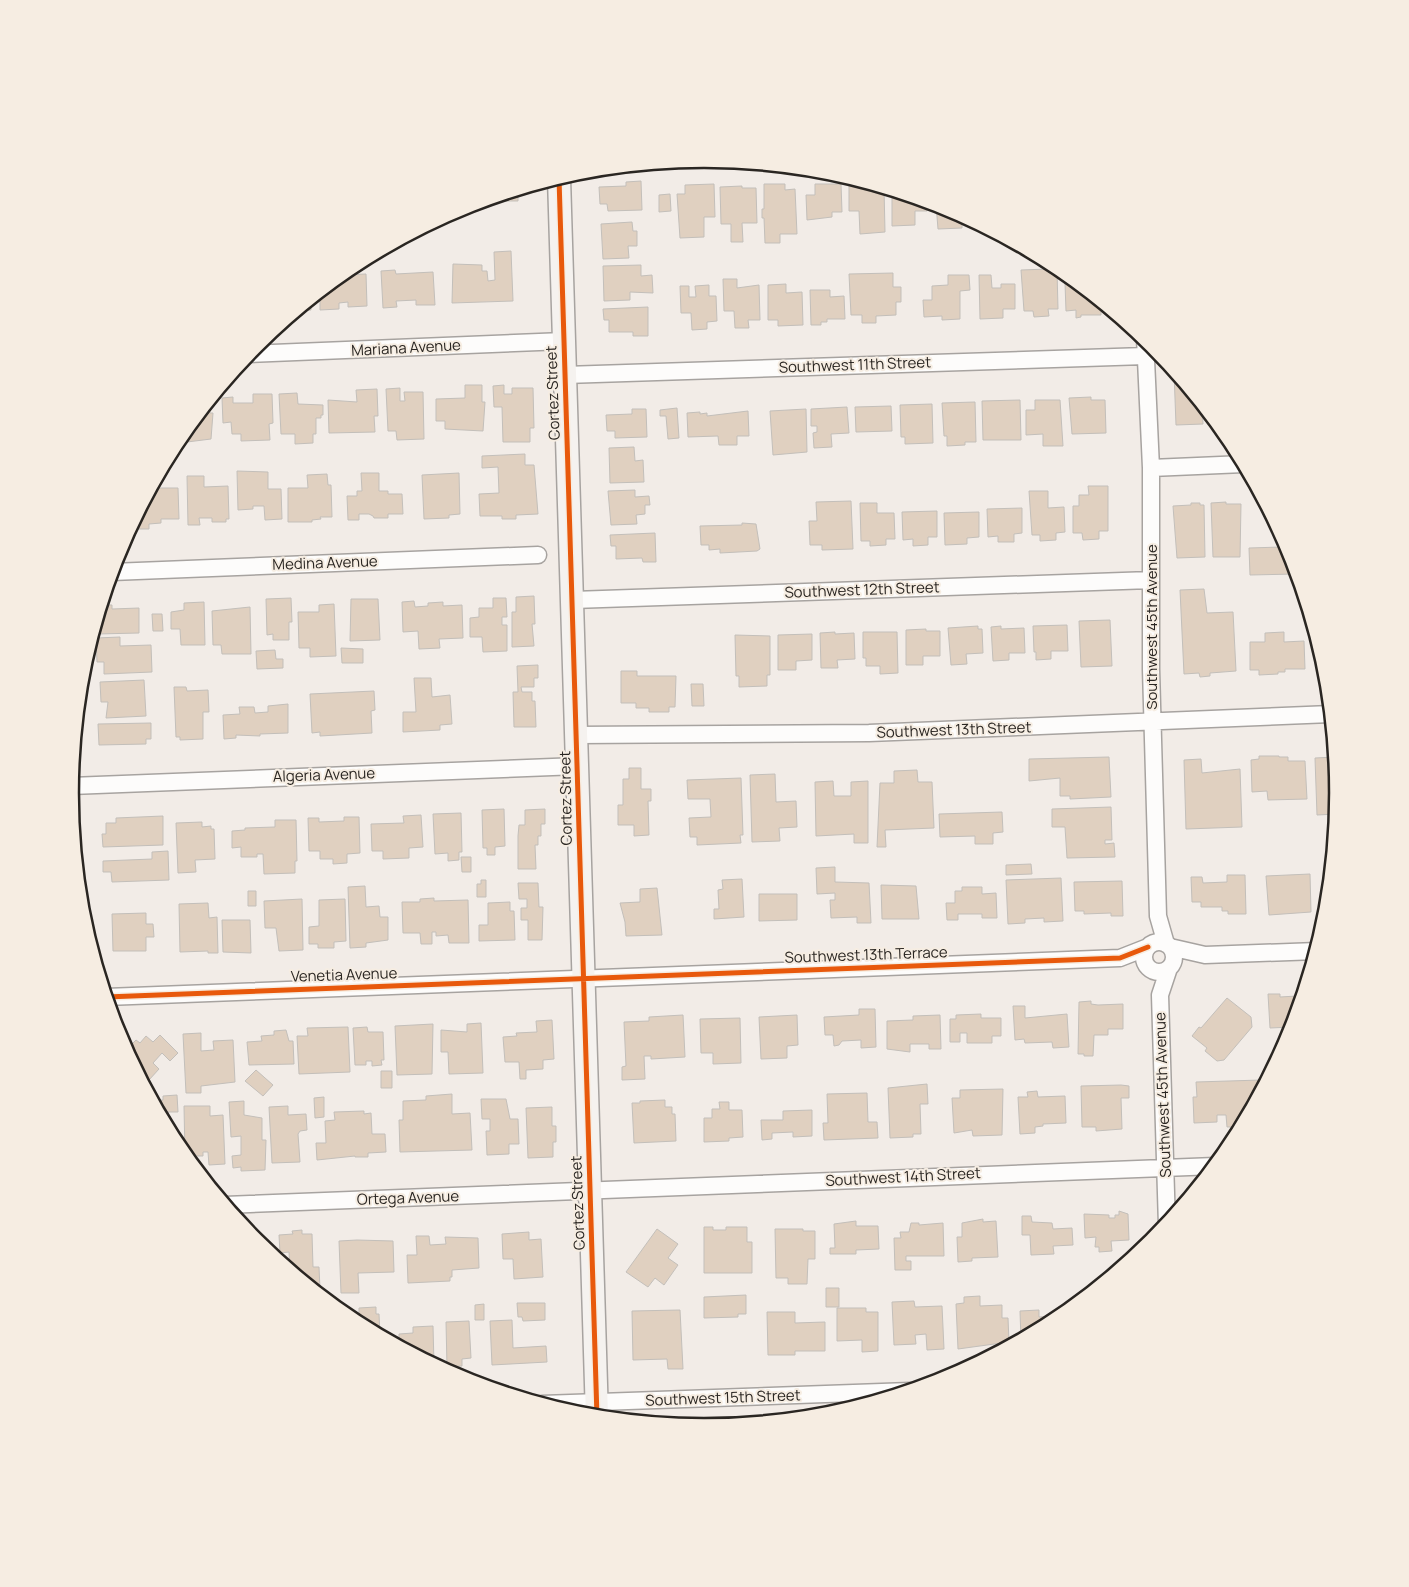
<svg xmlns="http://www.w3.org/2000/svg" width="1409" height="1587" viewBox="0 0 1409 1587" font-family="Manrope,sans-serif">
  <rect width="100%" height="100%" fill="#f2ece7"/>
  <path fill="#e0d0c0" stroke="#c3bfba" d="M641 181 642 210 608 211 607 204H600L599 187 626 186V182Z
    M864 182 884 188 885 232 860 234 859 211H849V183Z
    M714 184 715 217H704V237L680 238 677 194H685V185Z
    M764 184H785V190L795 189 797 234H780V243H765L764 218H762V209H764Z
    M815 184H841L842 212H832V217L807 220 806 195H815Z
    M742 186V188H756L757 223H742L743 242H731V224H721L720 187Z
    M518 190V201H502V195Z
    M892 190 927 201V211H915V225L892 226Z
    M670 194 671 211 659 212V195Z
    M936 204 962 215V228L938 229Z
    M466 206V212H452L462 207Z
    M632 222 633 231H637V246H628L629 258 603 259 601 224Z
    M511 251 513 301 452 303 453 264 482 265V271H487L488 281 495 280 494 252Z
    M641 265V276L652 275 653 293 630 292V300L604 301 603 266Z
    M1048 269V271L1057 270 1058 309H1048L1049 316 1034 317 1033 311H1024L1021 270Z
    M395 270 396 274 433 272 435 305H416V300L396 301 397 307 383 308 381 271Z
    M893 273V287H901V302H896V315L876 316V323H862V315H851L849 274Z
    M366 274 367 306 348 307V302L339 303V309L320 310V292L341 275Z
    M948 275H969L970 290 960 291V319L942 320V316L924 317 923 300H932V286L948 285Z
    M979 275H991L992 288H1001V284H1015V309H1003V318L980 319Z
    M723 279H737V288L759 285 760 320H748L749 328H735L734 311H724Z
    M1077 282 1101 302V315H1081V317L1076 318V310L1066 311 1065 283Z
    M786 284V293L802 292 803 325 778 326V320H768V285Z
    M709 285V296H716L717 321 707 322V329L692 330 691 313H681L680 286H689V297H696L695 286Z
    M810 290H830V297L844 296 845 319H827V322H821V325H811Z
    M311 300V310L297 311Z
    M648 307V336H633V332H609V320H604L603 309Z
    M1174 372 1202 404 1203 424 1176 425Z
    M465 385H482V402H485L483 431 445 429V421H436V399L465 398Z
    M504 385V394H512V388H533L534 428H530V442H503L502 407H494L493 386Z
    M400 388V401H405L404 392H423L424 439 397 440 396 431H388L386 389Z
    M377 389 378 416H374L375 432 329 433 328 400 357 402 356 390Z
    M297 393 298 404 323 405V415H321V418H316V434H313V443L295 444V434H281L279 394Z
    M253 394H272L273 423 269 424 270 440 241 441V434H232L231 422 223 423 222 398 233 397V403H253Z
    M1091 397V400H1105L1106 433 1072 434 1069 398Z
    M1020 400 1021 440H983L982 401Z
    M1035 400H1060L1063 446H1043V434L1026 435V410H1035Z
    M210 401V413H213L211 439 179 443 177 440Z
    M975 402 976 442H965V445L947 446V436H944L942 403Z
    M932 404 933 443 905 444V437H901L900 405Z
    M891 406 892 431 856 432 855 407Z
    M847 407 849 433 831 434 832 447 814 448 813 433 817 432V426H811V409Z
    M677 408 679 438 668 439 666 416H660V410Z
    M632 409H646L647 437 615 438V431H607L606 415 632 414Z
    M806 409 807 452 773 455 770 411Z
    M748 411 749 436H737V445H719L718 436 688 437 687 413 700 412V414L707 413V416Z
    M1209 413 1218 424H1209Z
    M634 447 635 461 643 460 644 482 610 483 609 448Z
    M525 454V465H534L538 514 516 515V519H502V516H480L479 494 499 493 498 467 482 468V456Z
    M237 471 268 472V489H281L282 519 265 520 264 506H253V509L238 510Z
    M361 473H379V491H388V494H402L403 514H388V518H374L373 516 369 514H359V520H348L347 496H357V491H362Z
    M459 473 460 514 449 515V518L424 519 422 475Z
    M327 474 328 485H331L332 517H320L321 519 312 520V522H288V488H308L307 475Z
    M187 476H204V487L228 486 229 519H226V522H212V518H199L200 525H188Z
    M1088 486H1108V531H1099V539L1083 540 1082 533H1073V506H1079V495H1089Z
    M152 488H178L179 519H161V523L149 524V529H137V516Z
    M635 490V497L649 496 650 505H645V514L636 515 637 524 611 525 608 491Z
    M1029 491H1048V508L1064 507 1065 532 1056 533V540L1040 541V535H1032Z
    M851 501 853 549 822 550V545H810L809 521H817L816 502Z
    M1226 502V504H1241L1240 557H1213L1211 503Z
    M860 503H877V513H894L895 539H886V545L870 546V541H861Z
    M1191 503H1200V505H1204L1205 557 1177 558 1173 506 1191 505Z
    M1022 508V533L1014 534V542H998V536L988 537 987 509Z
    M937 511V537H928V545L913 546V539L903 540 902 512Z
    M979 512V537L967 538V544L945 545 944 513Z
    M742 523 756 524 760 549 757 551 720 553V549L709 550V545H701L700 526 742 525Z
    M1277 525 1285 540 1278 541Z
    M655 533 656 562H643L642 558 616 559V546H611L610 535Z
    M1281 547V551H1291L1296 574 1250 575 1249 548Z
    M1204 589 1207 613 1233 612 1236 671 1210 673V676L1200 677 1199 673 1184 674 1180 590Z
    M534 596 535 624H532L534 646 512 647V612H516V597Z
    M291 598 292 622H289V640H273V634L267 635 266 599Z
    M493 598H506L507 617H502V625H507V651L483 652 482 637H470V618L479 617V608H493Z
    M351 599H378L380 640 350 641Z
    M414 601 415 607 428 606V603L443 602V606L462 605 463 638 439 639 440 648 419 649 418 631 403 632 402 602Z
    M204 602 205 645H181L180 629H171V612L184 610V603Z
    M334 604 336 656 310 657V648H299L298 612H319V605Z
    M102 605H112V609L139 608V633L97 634V621Z
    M250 607 251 654H222L221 645H213L212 611Z
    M152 614H162L163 631H153Z
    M1110 620 1112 666 1081 667 1079 621Z
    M1067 625 1068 651H1051V659L1036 660V652H1034L1033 626Z
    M978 626V629H982L983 653 966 654 967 664 951 665 948 628Z
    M1001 626V629L1024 628 1025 653H1009V660L993 661 991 627Z
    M926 629V631H940V656H923V665H906V630Z
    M835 632V634L854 633 855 659 837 660 838 668H821L820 633Z
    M863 632H897L898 673 880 674V666H866V658H863Z
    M1284 632V642L1304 641 1305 669H1285V672H1278V674L1259 675V670H1250V642H1265V633Z
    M1316 633 1323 659H1317Z
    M812 634V660L796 661V670H778V635Z
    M735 635 770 636V675H767V686L739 687V676H736Z
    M120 637V646L151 645 152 672 104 674V662H97L96 638Z
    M341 648 363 649V663H342Z
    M275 650 276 659H283V668L257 669 256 651Z
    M538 665V678H534V687H521L522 692H532V701H535L536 727H514L513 692H518L517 666Z
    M621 671H637V676H676L675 707H669V712H649V708H636V703H621Z
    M414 678H431L432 697 450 695 452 724 440 725V730L403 732V712H416Z
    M144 680 146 716 106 718 108 702H101L100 682Z
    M691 684H703L704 706H692Z
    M174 687H186L187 691 208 690 209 712H203V739L180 740V737H176Z
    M374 691 375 710 371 711 372 733 320 736V732L312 733 310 694Z
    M288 704V733L260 734V736L236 735V738L224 739 223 715 240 714 239 707H254L255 713 268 712V706Z
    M151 723V739H146V744L99 745 98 724Z
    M1259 756H1279V757H1288V761H1305L1307 799 1268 800 1267 791 1252 792 1251 760 1259 759Z
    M1109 757 1111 797 1070 799V796H1060V778L1029 781V759Z
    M1335 757 1339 794 1337 814 1317 815 1315 758Z
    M1201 759 1202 773 1240 769 1242 827 1186 829 1184 760Z
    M629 768H641V789H651V801H648L649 835 634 836V825H618V805H623V779H629Z
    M917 770 918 782H932L934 828 885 830 886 847H877L880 783H894V771Z
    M775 774 776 802 796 801 797 827 779 828 780 841 752 842 750 775Z
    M741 778 743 835H740L741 843 697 845V837H690L689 818 711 817 710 799H688L687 780Z
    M833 781 834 796H851V782L868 781V843H854V834L816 836 815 782Z
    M1111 807 1112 840H1105V844L1114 843 1115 857 1067 858 1065 827H1052V809Z
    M504 809 505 846 495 847V855H487V848H483L482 810Z
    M545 809V824H541V836H538V845H535L536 869H518V836L519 825H525V810Z
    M1002 812 1003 832 993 833V844H975V836L940 837 939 814Z
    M461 813 462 852H459V860L448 861V853L435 854 433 814Z
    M421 815 423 847 409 848V858L383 859V851H372L371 824 404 823 403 816Z
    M163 816V845L103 847 102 834H106V823H116V818Z
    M344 817H359L360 853 347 854V863L333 864V859H320V851H309L308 818H319V822L344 821Z
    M275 820H296L297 861H295V873L264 874 263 854H257V857H241V847L232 848V831L245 830V828L275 827Z
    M202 822V827L211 826V829H214L215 859 195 860 196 872 178 873 176 823Z
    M168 851 169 880 112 882 111 872H103V861L152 859V852Z
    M461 857H471V872H462Z
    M1031 864 1032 874 1006 875V865Z
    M835 867V882L869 883 871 923H857V917L831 918 830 900H835V893L817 894 816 868Z
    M1310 874 1311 912 1269 915 1266 876Z
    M1227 875H1245L1246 914H1228V911H1222V907H1201V902H1192L1191 877H1202L1203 883 1227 882Z
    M1061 878 1063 921 1044 922V918L1025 919V923L1008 924 1006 880Z
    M742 879 744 917 714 919V909H719L718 890 723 889 722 880Z
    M481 880H486V897H477V884H481Z
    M1122 881 1123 916H1111V913L1084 914V911H1075L1074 882Z
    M518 883H538L539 907H543L542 940H528V920H521V908H527V899H519Z
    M881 885 916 886 919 919H882Z
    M365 886 366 907 379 906 380 917H388V940L366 943V947L350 948 348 887Z
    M962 887H982V894L996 893 997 918H982V914H958V920H947L946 903H955V891H962Z
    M657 888 662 935 626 936 625 922 620 903 640 902V889Z
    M248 891H256V906H248Z
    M759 894H797V920L759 921Z
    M434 898V901L468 900 469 943H449L448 935 436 936V932H432V944H421L420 933H403L402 902H420V899Z
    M302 899 303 950 279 951 276 928H265L264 901Z
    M345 899 346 941 334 942V948H318V944H309V927L319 926V900Z
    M510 902V911H514L515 940 479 941V925H488V903Z
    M208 903 209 918 217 917 218 953H208V951L180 952 179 904Z
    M146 913V924H153L154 937H146V951H113L112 914Z
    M222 920H250L251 953 223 952Z
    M1297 993H1304L1292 1030V1027L1270 1028 1268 994H1280V997L1297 996Z
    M1227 998 1251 1017 1252 1027 1224 1060 1217 1061 1205 1051 1207 1048 1192 1036 1199 1027 1201 1028Z
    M1091 1001V1004L1098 1005 1123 1004V1029H1108V1035H1094L1093 1056H1084V1054H1078L1079 1002Z
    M1013 1006H1025V1018L1067 1014 1069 1047 1053 1048 1052 1042 1025 1043 1024 1039 1015 1040Z
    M859 1009H875L876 1047 861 1048V1040L842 1041 839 1045 834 1046 833 1035H825L824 1017 859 1015Z
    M981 1014V1018H1001V1036H992V1043H967V1033H960V1042H950V1019H956V1015Z
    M683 1015 685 1057 651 1059V1056H644L645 1079 622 1080V1067L626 1066 624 1022 649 1021V1017Z
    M797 1015 798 1045 787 1046V1058L761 1059 759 1017Z
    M940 1015 941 1049H929V1044H910V1052L887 1049V1021L913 1020V1016Z
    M740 1018 741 1063 713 1064V1053H701L700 1019Z
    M552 1020 554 1059 543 1060V1069L526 1070V1079H520L519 1062H505L503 1037 517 1036 516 1033 537 1032 536 1021Z
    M481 1023 483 1073 449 1074 448 1052H441V1030L467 1032V1024Z
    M433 1024 432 1074 397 1075 395 1026Z
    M348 1027 350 1072 299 1074 297 1036H308L307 1028Z
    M367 1027 368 1032H383L384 1060H381L382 1065 372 1066V1061H366V1065H355L353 1028Z
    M286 1030 289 1041H293L294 1064 249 1065 247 1042 262 1041 261 1036 274 1035V1031Z
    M201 1033V1051L214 1050 213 1041 233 1040 235 1082 201 1086V1093H186L183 1034Z
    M160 1035 178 1053 170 1061 162 1053 153 1063 159 1069 149 1080 142 1074 140 1077 126 1050 136 1040 140 1043 146 1036 153 1042Z
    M256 1070 273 1085 263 1096 245 1081Z
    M381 1071H392V1088H381Z
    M1261 1080 1262 1091 1247 1118 1242 1117V1127H1227L1226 1115H1217V1122L1194 1123 1193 1097H1197L1196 1082Z
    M927 1084 928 1104H920L921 1134H913V1137L890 1138 888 1088Z
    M1121 1085 1129 1086V1098H1121L1122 1129 1096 1131V1127H1082L1081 1086Z
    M1003 1089 1002 1135 973 1136 972 1130 954 1133 952 1098H960V1090Z
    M1037 1091 1038 1097 1065 1096 1066 1123 1043 1124V1126L1035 1127V1133L1020 1134 1018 1097H1028L1027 1092Z
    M867 1093 868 1122H877L878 1138 824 1140 823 1123H828L827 1094Z
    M452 1094V1114L470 1113 472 1150 400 1152 399 1120H403V1101L426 1100V1096Z
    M177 1095 178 1112H168L169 1131 153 1101 163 1100V1096Z
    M324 1097V1117L315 1118 314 1098Z
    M481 1099H506L510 1119H518L519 1144H509V1154L487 1155 486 1131H490V1119H482Z
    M665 1100V1107H672V1114H675L676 1141 634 1143 632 1103H640V1101Z
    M244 1101V1115L262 1118V1140H266L265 1170 241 1171V1167L233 1168 232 1156 241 1155V1136L231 1137 229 1102Z
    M719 1102H729V1110H742L743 1137 729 1138V1141L704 1142V1118H712V1109H720Z
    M184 1106H210V1116L223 1115 225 1164 209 1165 208 1152H203V1156H185Z
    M288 1106V1115L306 1114 307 1130 300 1131 298 1134 300 1162 272 1163 269 1107Z
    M552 1107V1126H556V1142H553V1157L528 1158 526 1108Z
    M812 1110V1136L793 1137V1132L772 1133V1139L762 1140 761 1120H783V1111Z
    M364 1111V1114L371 1113 372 1134H385L386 1152 368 1153V1157H355V1156L317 1160 316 1143H326L325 1121 335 1120 334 1112Z
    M1119 1211 1128 1214 1129 1240 1111 1241 1112 1251 1099 1252V1247H1095L1096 1237 1085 1238 1084 1214 1109 1215V1218H1115V1215H1119Z
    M1022 1216H1031L1032 1222 1052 1223 1053 1229 1072 1228 1073 1245 1053 1246 1054 1254 1031 1255 1030 1235H1022Z
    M983 1219V1222L996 1221 998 1257 972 1258V1261L958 1262 957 1237H962V1223Z
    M856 1221V1226H878L879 1249 856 1250V1254H830V1248H835L834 1224Z
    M911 1223H919V1225L943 1223 944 1256H906V1261H911V1270H895L894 1238H901L900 1232H909Z
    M704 1227H713V1230H726V1227H747V1242H752V1273H704Z
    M657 1229 678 1244 668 1258 678 1265 664 1285 655 1278 648 1287 626 1272Z
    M775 1229H803V1231H815V1259H808L807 1284H788V1278H776Z
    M302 1230V1234H312L313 1267H319L320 1289H313L309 1286V1280H302L290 1270 289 1252 280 1253 279 1235 293 1234 292 1231Z
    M529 1232V1240L541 1239 543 1277 514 1279 513 1259H503L502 1234Z
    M416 1236H429L430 1245 446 1244 445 1237 478 1238 479 1268 452 1270V1277H450V1281L408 1283 407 1255H417Z
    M357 1240 393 1241 394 1272 358 1273 359 1293H341L339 1241Z
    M270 1244V1254L259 1245Z
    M826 1288H839V1307H826Z
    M746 1295V1314H738V1317L704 1318V1297Z
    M980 1296V1306L1002 1305V1318H1008L1009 1342 958 1349 956 1304 964 1303V1297Z
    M914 1301 915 1307 942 1306 944 1349 927 1350 926 1334 915 1335 916 1344 894 1345 892 1302Z
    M517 1303H545V1320L523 1321 522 1317H518Z
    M484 1304V1320H475V1305Z
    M376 1307V1314H379L380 1336 359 1325V1308Z
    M837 1308H866V1312H878V1351L862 1352V1340L837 1341Z
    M680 1310 683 1369H668L667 1359 633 1360 632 1311Z
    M1039 1310V1317L1057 1316V1310H1071L1057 1321 1021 1340 1020 1311Z
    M767 1312H795V1323L825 1322V1351H795V1355H768Z
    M512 1320 513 1348 546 1346 547 1362 492 1365 490 1321Z
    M469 1321 471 1358 462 1359V1366L447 1367 446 1322Z
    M433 1326 434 1365 399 1346V1334L413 1333V1327Z"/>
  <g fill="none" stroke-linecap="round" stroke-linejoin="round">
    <defs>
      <path id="street" d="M1145 338 1151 468V669L1158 916 1166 944
        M248 354 564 341
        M565 375 1145 356
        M1151 468 1244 464
        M112 572 538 555
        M573 600 1151 580
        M577 735 869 733 1331 714
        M71 786 578 766
        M1144 957a15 15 0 1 1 30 0a15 15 0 1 1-30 0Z
        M1170 947 1205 955 1317 951
        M106 997 1120 958 1148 947
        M225 1205 1215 1166
        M1167 1226 1160 995 1169 968
        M542 1404 910 1391"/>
      <path id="secondary" d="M559 178 597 1417"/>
    </defs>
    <use href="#street" stroke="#a7a3a0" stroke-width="19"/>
    <use href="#secondary" stroke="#a7a3a0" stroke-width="25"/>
    <use href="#street" stroke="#fdfcfb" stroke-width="16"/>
    <use href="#secondary" stroke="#f5f2ef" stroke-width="22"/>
    <defs>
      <path id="cycleway" d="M559 178 597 1417
        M106 997 1120 958 1148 947"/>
    </defs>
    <use href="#cycleway" stroke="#f6ede2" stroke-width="8"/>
    <use href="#cycleway" stroke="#e8590c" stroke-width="5"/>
  </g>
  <g text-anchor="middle" stroke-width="4" stroke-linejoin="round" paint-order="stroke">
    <g font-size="15" fill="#2a2622" stroke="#f6ede2">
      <text transform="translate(406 348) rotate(-3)" y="5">Mariana Avenue</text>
      <text transform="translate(855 365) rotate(-2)" y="5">Southwest 11th Street</text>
      <text transform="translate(553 393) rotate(-92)" y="5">Cortez Street</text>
      <text transform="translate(325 563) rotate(-2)" y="5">Medina Avenue</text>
      <text transform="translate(862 590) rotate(-2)" y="5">Southwest 12th Street</text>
      <text transform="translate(1152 627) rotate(-90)" y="5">Southwest 45th Avenue</text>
      <text transform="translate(954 730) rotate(-2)" y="5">Southwest 13th Street</text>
      <text transform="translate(324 775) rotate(-2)" y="5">Algeria Avenue</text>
      <text transform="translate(566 798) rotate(-91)" y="5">Cortez Street</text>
      <text transform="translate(866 955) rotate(-2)" y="5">Southwest 13th Terrace</text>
      <text transform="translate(344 975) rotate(-2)" y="5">Venetia Avenue</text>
      <text transform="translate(1163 1095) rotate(-92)" y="5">Southwest 45th Avenue</text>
      <text transform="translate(903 1177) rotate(-3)" y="5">Southwest 14th Street</text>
      <text transform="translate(408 1198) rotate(-2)" y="5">Ortega Avenue</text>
      <text transform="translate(578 1203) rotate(-92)" y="5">Cortez Street</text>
      <text transform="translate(723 1398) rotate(-2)" y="5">Southwest 15th Street</text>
    </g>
  </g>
  <path d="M0 0H1409V1587H0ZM79 793a625 625 0 1 1 1250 0a625 625 0 1 1-1250 0Z" fill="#f6ede2" fill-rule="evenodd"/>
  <path fill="none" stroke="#2a2622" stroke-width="2.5" d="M79 793a625 625 0 1 1 1250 0a625 625 0 1 1-1250 0Z"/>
</svg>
